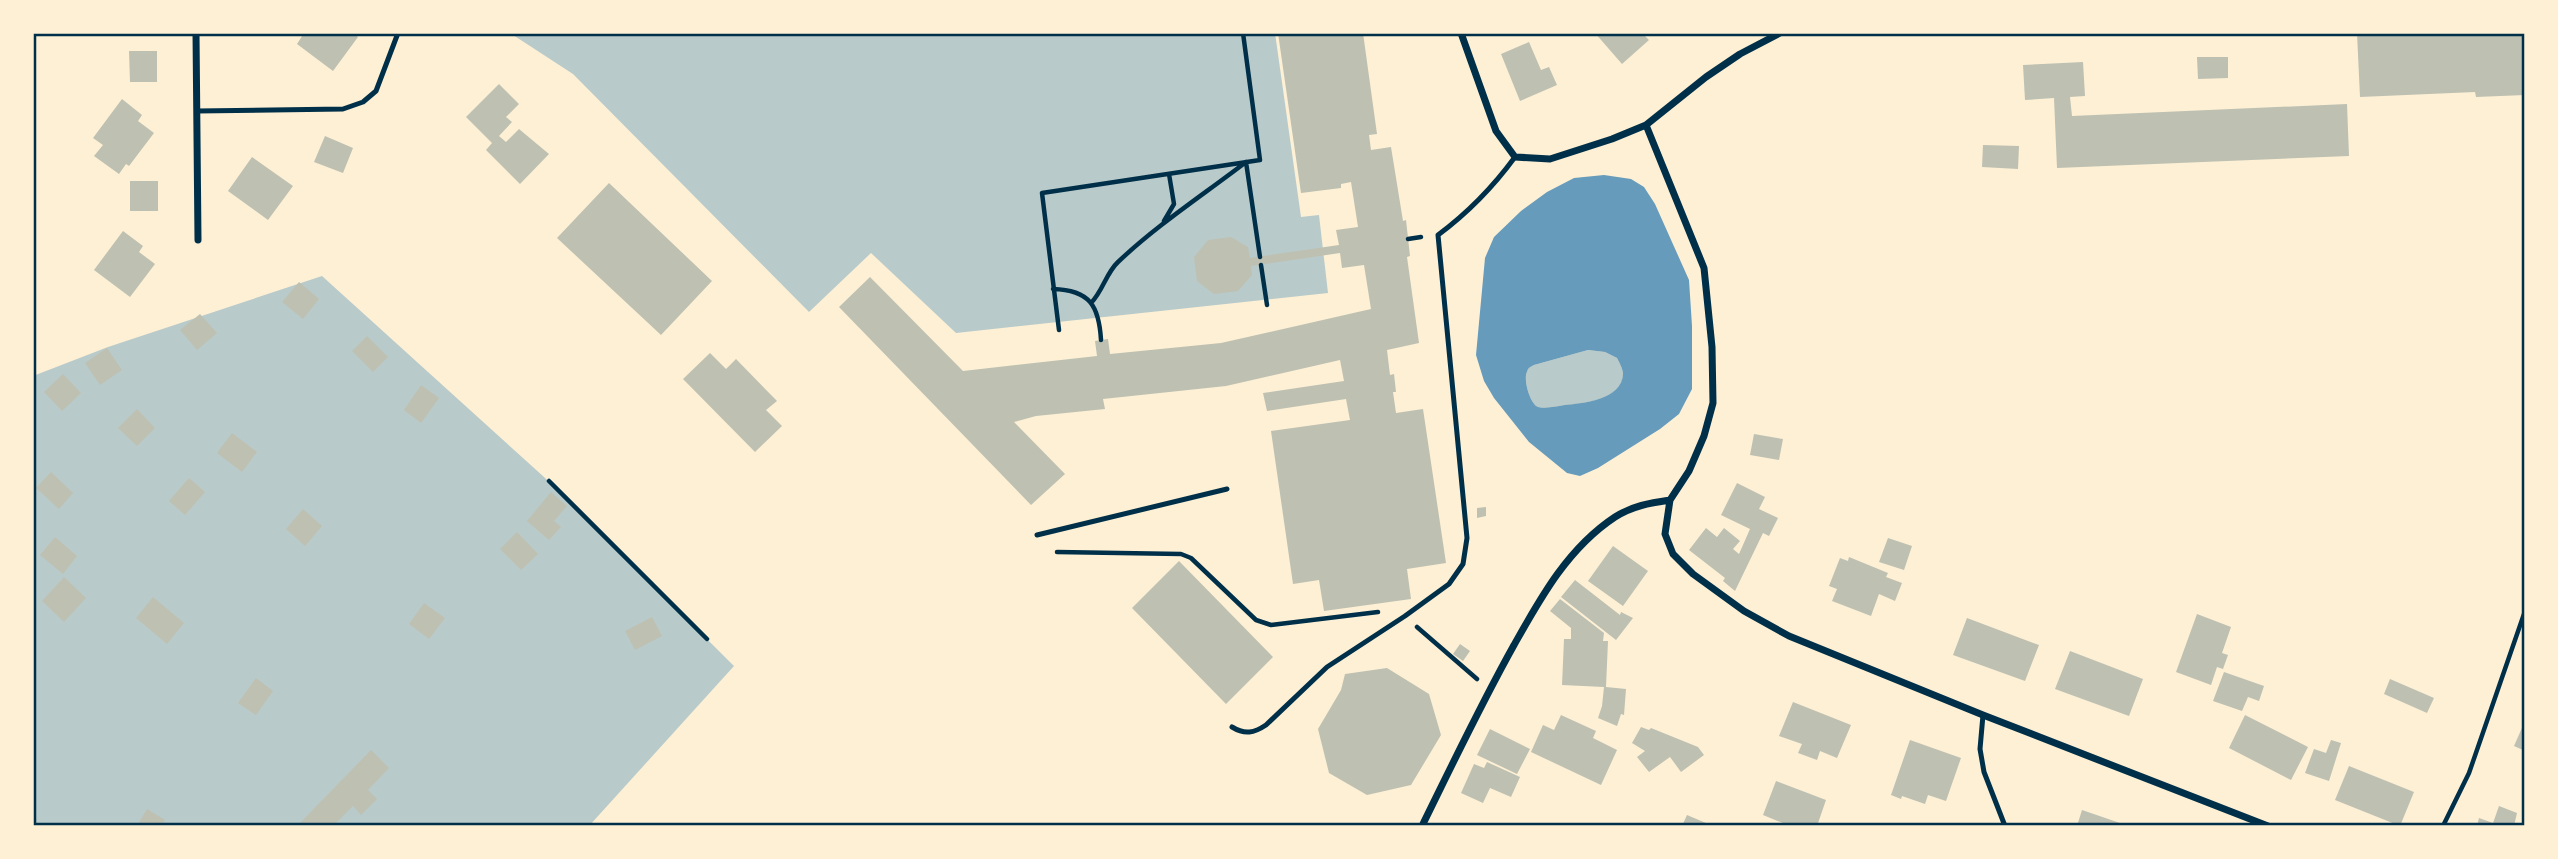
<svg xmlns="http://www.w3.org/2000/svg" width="2558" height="859" viewBox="0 0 2558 859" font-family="'PT Sans',sans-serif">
  <rect width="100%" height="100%" fill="#fdf0d5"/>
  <path fill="#b9caca" d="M510 33H1275L1301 217 1319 215 1328 293 956 333 871 253 809 312 573 74Z
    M322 276 544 477 734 666 589 826H33V376L108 347Z
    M1588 350 1605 352 1617 358C1619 362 1623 369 1623 374 1623 400 1584 403 1565 405 1558 406 1545 409 1538 407 1530 404 1523 379 1527 372 1528 368 1530 367 1534 365Z"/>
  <path fill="#669bbc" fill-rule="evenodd" d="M1604 175 1631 179 1644 187 1655 204 1689 280 1692 326V389L1679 414 1660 429 1598 468 1580 476 1567 473 1529 442 1494 398 1484 381 1476 355 1485 258 1494 237 1521 211 1547 192 1574 178ZM1588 350 1605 352 1617 358C1619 362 1623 369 1623 374 1622 400 1583 403 1565 405 1558 406 1545 409 1538 407 1530 404 1523 379 1527 372 1528 368 1530 367 1534 365Z"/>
  <path fill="#bec0b2" d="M304 33H353L358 37 333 71 297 44Z
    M1278 33H1363L1377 134 1369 135 1371 150 1391 147 1403 221 1406 220 1410 256 1407 257 1419 343 1387 350 1390 375 1394 374 1396 392H1393L1396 413 1423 409 1446 563 1407 569 1411 599 1324 611 1319 580 1293 584 1271 431 1350 420 1346 399 1267 411 1263 393 1344 381 1340 360 1226 386 1103 399 1105 409 1036 416 1014 422 1065 474 1031 505 839 307 870 277 963 371 1097 356 1095 341 1108 339 1110 354 1221 343 1371 309 1364 265 1342 268 1340 253 1251 266 1252 275 1238 291 1214 294 1197 281 1194 257 1208 240 1231 237 1248 247 1250 258 1339 245 1336 230 1358 227 1351 182 1341 184V188L1301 193Z
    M1595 33H1642L1649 40 1622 64Z
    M2357 33H2525V95L2476 97 2475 92 2360 97Z
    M1529 42 1541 70 1549 67 1557 85 1520 101 1501 54Z
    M129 51H157V82H130Z
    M2197 57H2228V78L2198 79Z
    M2083 62 2085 96 2070 97 2072 116 2347 104 2349 156 2057 168 2054 98 2025 100 2023 65Z
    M499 84 519 104 506 117 512 122 499 136 506 142 519 129 549 154 520 184 486 150 492 143 466 117Z
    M122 99 142 115 138 121 154 133 129 166 126 164 119 174 94 156 103 145 93 138Z
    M325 136 353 148 343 173 314 162Z
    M1983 145 2019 146 2018 169 1982 167Z
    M252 157 293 186 268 220 228 191Z
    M130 181H158V211H130Z
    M609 183 712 281 661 335 557 238Z
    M123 231 143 246 139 252 155 264 130 297 94 270Z
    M299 282 319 299 303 319 282 302Z
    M200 314 217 333 197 350 180 330Z
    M367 336 388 357 373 372 352 351Z
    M107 348 122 370 100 385 85 363Z
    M710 353 726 369 736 359 777 401 766 410 782 426 755 452 683 379Z
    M63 374 81 393 62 411 44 392Z
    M421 385 439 398 421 423 404 410Z
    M137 409 155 428 137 446 118 428Z
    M232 433 257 452 242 472 217 453Z
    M1754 434 1783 439 1779 460 1750 455Z
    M51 472 73 493 59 509 36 488Z
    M189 478 205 492 185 515 169 501Z
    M1737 483 1765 497 1759 509 1778 518 1769 536 1763 533 1735 591 1723 581 1725 578 1689 550 1706 528 1717 537 1724 528 1740 541 1733 549 1739 554 1750 529 1721 515Z
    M551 492 567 506 554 521 561 527 549 540 527 521Z
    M1486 507V516L1477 518V508Z
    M303 509 322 526 305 546 286 529Z
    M517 532 538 554 521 570 500 549Z
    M55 537 77 556 63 574 40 555Z
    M1888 538 1912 546 1904 570 1879 562Z
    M1613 546 1648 571 1623 606 1588 581Z
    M1849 557 1888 573 1886 577 1902 583 1895 601 1879 594 1871 616 1832 601 1837 589 1829 586 1840 558 1848 561Z
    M1179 561 1273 657 1226 704 1132 608Z
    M64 577 86 598 64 622 42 601Z
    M1575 580 1620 615 1621 612 1633 618 1616 640 1561 597Z
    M153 597 184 623 167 644 136 618Z
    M1560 599 1604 633 1603 641H1608L1606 687 1626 689 1624 715 1621 714 1617 726 1598 718 1602 706 1604 687 1562 685 1564 639H1571V628L1550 611Z
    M424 603 445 618 429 639 409 624Z
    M2197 614 2231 627 2222 653 2228 655 2223 669 2217 667 2211 685 2176 672Z
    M652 617 662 636 635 650 625 631Z
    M1967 618 2039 645 2025 681 1953 655Z
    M1460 644 1470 651 1463 661 1453 654Z
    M2070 651 2143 679 2129 716 2055 689Z
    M1387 668 1429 694 1441 735 1411 785 1367 795 1329 773 1318 729 1341 690 1345 674Z
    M2224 672 2264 686 2259 701 2248 697 2242 711 2213 701Z
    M256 678 273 691 256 715 238 703Z
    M2390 679 2434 698 2427 713 2384 694Z
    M1793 702 1851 725 1837 758 1820 751 1817 760 1798 753 1802 744 1779 736Z
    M1561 715 1596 731 1593 738 1617 750 1601 785 1531 752 1543 725 1554 730Z
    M2245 715 2308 747 2291 780 2229 748Z
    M2525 721V751L2514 746Z
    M1641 727 1649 730 1651 728 1698 747 1704 755 1681 772 1670 757 1649 772 1637 757 1645 751 1632 743Z
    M1490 729 1530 749 1517 774 1477 755Z
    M1910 740 1961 758 1946 801 1928 795 1925 804 1902 796 1901 799 1891 795Z
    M2331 740 2341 743 2329 781 2305 773 2314 749 2326 753Z
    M371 750 389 768 368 790 377 799 361 815 353 806 333 826H297Z
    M1487 762 1520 777 1511 797 1490 788 1483 803 1461 793 1474 764 1484 768Z
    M2349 766 2414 792 2400 826 2335 800Z
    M1776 781 1826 800 1817 826H1790L1763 815Z
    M2499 806 2517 813 2514 826H2477L2479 818 2493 823Z
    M147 809 165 820 162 826H137Z
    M2082 810 2117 822 2127 826H2077Z
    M1687 815 1713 826H1682Z"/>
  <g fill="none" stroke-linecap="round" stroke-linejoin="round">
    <path stroke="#003049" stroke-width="4.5" d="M1164 221 1174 204 1169 174
      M1408 239 1421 237
      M1261 265 1267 305
      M1053 289C1090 290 1099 306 1101 340
      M1091 303C1103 291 1106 273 1118 262 1157 225 1203 195 1246 162L1260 257
      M1059 330 1042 193 1260 160 1243 33
      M549 481 707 639
      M1057 552 1181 554 1191 558 1256 620 1271 625 1378 612
      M1417 627 1477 679
      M2443 826 2469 773 2524 614"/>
    <path stroke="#003049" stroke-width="5" d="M197 111 343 109 363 102 376 91 398 33
      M1037 535 1227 489
      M1983 715 1980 749 1984 772 2005 826
      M1232 727C1245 735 1254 733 1266 725L1327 667 1405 616 1449 584 1463 564 1467 538 1438 235C1469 212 1493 187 1515 157"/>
    <path stroke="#003049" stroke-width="7" d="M196 33 198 240
      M1461 33 1496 131 1515 157 1550 159 1612 139 1646 125 1706 77 1740 54 1780 33
      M1670 500 1665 534 1673 554 1693 574 1744 611 1789 636 1983 715 2268 826
      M1422 826C1452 765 1481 704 1514 645 1541 597 1568 548 1615 517 1632 506 1650 503 1670 500L1689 471 1704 436 1713 403 1712 347 1704 268 1646 125"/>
  </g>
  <rect width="2558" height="859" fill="none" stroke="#fdf0d5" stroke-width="70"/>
  <rect x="35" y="35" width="2488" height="789" fill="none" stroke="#003049" stroke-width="2.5"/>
</svg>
